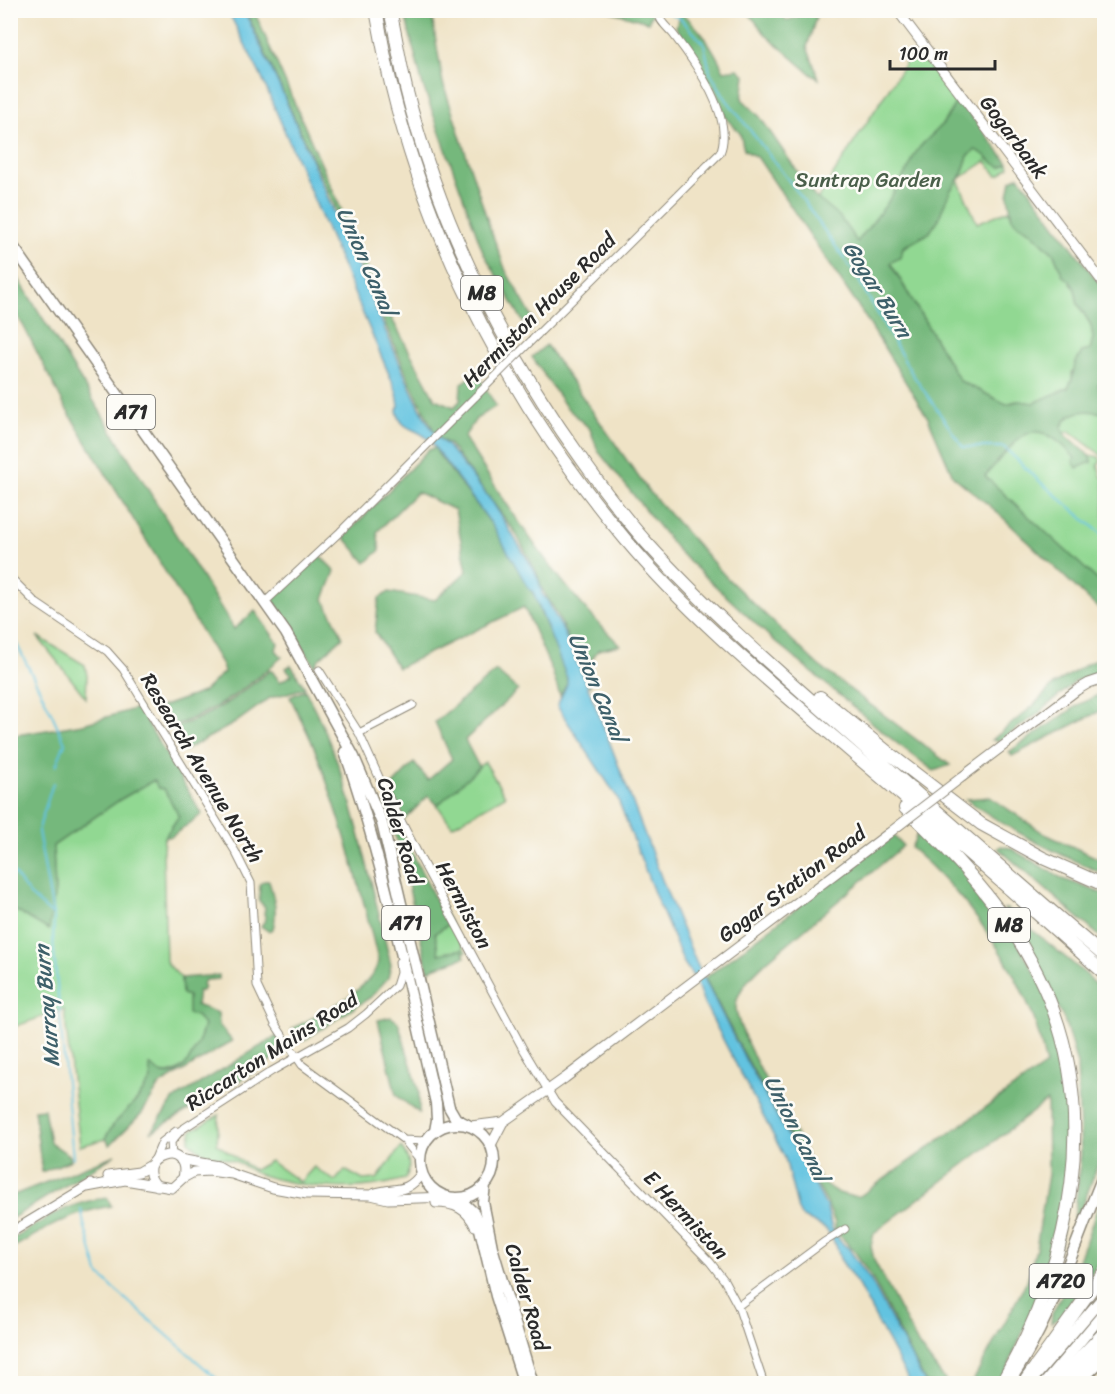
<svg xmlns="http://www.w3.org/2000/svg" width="1115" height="1394" viewBox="0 0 1115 1394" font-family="Sriracha,sans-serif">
  <rect width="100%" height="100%" fill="#fdfcf7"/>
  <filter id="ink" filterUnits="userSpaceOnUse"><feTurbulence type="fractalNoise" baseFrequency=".0167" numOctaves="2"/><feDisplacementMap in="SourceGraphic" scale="12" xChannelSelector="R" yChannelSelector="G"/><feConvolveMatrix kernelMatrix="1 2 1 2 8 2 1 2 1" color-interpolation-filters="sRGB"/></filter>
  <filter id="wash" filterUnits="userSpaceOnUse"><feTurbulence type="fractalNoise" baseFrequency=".008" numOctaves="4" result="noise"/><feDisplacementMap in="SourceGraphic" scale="24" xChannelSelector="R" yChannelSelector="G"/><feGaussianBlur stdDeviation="1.35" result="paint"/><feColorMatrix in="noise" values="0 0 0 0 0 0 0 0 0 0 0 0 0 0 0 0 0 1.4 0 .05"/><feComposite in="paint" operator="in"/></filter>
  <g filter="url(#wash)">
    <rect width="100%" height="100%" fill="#efe3c6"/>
    <path fill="#91d892" stroke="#5e825e" stroke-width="1.5" d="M926 55 959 98 859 255 816 201 910 56Z
      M976 150 983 152 989 160 1008 163 1009 167 1000 175H996L986 161 958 180 977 223 1009 210 1012 218 1019 225 1030 231 1054 254 1063 275 1069 280 1075 289 1078 304 1091 325 1093 338 1090 350 1072 372V380L1068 388 1034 403 1016 401 1006 404 960 381 890 262 901 257 903 248 929 233 937 222 950 191 962 174 968 156Z
      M1086 410 1104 413V457L1069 431 1064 435 1061 429C1065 418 1074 412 1086 410Z
      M1034 431 1045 432 1092 462 1089 455 1099 457 1101 461 1098 465 1101 476 1104 479V586L984 476 1021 436Z
      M37 636 85 665 87 676 86 698Z
      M485 762 505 796 452 826 432 798Z
      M154 780 164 789 179 816 164 838 163 851 166 962 181 978 182 994 188 996 196 1016 204 1025C199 1045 186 1079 160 1073L151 1080 137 1100 114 1124 105 1139 80 1146 64 1009 11 1028V908L55 891 53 846 121 799Z
      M440 904 466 952 439 961 430 971 416 911Z
      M219 1115 217 1144 254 1170 270 1161 300 1182 314 1167 335 1181 345 1170 363 1180 377 1179 401 1147C409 1159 412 1167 405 1179 357 1193 305 1189 258 1174 249 1171 243 1164 234 1161 216 1155 201 1156 189 1141L192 1130Z"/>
    <path fill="#74b87c" stroke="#507254" stroke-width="1.5" d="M246 11H254L377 291 435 399 454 407 460 401 461 384 477 373 496 406 476 419 464 437C510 511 557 584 620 645L598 650 592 659 590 687 556 612 542 589 537 573 515 532 449 444 441 440 435 433 410 382 334 205Z
      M404 11H431L443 83 490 228 506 271 536 324 529 332 483 252 422 83Z
      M609 11H653L648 22Z
      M747 11H783L785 20C799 20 802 10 818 11L807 47 819 79 812 75 767 36Z
      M681 13C701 28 713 48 724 71L738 69 745 75 742 99 760 117 814 196 839 216 857 242 886 205 911 164C915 147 929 139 940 127 947 120 951 111 955 103H961L1008 163 1001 167C990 163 986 153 975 150L968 156 962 174 950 191 937 222 929 233 903 247 901 257 890 263 960 381 1006 404 1019 401 1034 403 1068 388 1072 380 1075 364 1082 352 1090 350 1093 338 1091 325 1078 304 1075 289 1069 280 1063 276 1054 254 1030 231 1019 225 1012 218 1008 195 1011 180 1019 176 1104 290V381L1098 385 1104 399V413C1087 410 1068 409 1061 428 1068 443 1087 447 1092 462L1077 468 1073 461 1075 458C1031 408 1018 439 985 476L1104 586V611L1092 603 996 511 953 476 928 418 862 312 758 158 744 150 740 133 726 118 715 90 676 27Z
      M10 265 234 629 255 611 278 643 276 650 282 657C244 690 219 710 171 727L158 708 203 692 224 672 221 663 65 407 23 325 11 306Z
      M546 345 647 489 728 579 818 665 950 765 934 771 894 741 771 638 680 553 598 451 590 429 566 407 532 357Z
      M435 448 438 454 493 526 529 588 536 597 539 609 566 671 567 684 560 696 552 671 524 607 398 668 375 632 379 598 389 592 435 600 467 571 455 510 417 492 377 532 380 550 366 563 344 537 428 450Z
      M320 556 335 571 324 599 343 637 319 659 315 666 272 599Z
      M1104 657V671L1076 681 1038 714 999 741 992 740 1033 706 1053 685 1089 663Z
      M291 665 305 688 270 698 235 723 184 751 175 728C216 713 236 698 269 671H272L280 682 292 675 286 668Z
      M496 671 518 690 465 740 479 767 438 805 428 796 404 820 390 788 414 763 428 780 452 759 435 722Z
      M305 690C351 773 368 873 391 965L388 978 371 997 303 1041 300 1040 292 1029C316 1015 376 989 378 960 361 888 341 817 314 747 307 730 298 714 290 697Z
      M1104 692V709L1012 756 1009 752 1080 704Z
      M138 708 202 814 172 836 164 838 179 816 164 789 158 788 154 780 121 799 53 846 55 891 49 930 11 908V736L83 724Z
      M990 797 1045 834 1104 861V874C1056 853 1008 830 966 799Z
      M388 804 448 925 435 933 439 954 462 949 465 957 428 970 399 846 383 806Z
      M922 823 998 909 1048 996 1075 1127 1060 1245 1001 1383H972L1027 1281 1036 1249 1048 1174 1047 1101 874 1233 871 1246 874 1260 919 1346 947 1383H926L872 1278 855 1252 835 1230V1223L827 1203 738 1043 705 978 893 835 903 846 767 961C755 973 738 987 736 1005 734 1030 788 1120 802 1146 808 1157 814 1173 823 1182 835 1193 845 1197 860 1196L1046 1065C1042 1049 1039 1032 1033 1016 1009 955 961 890 911 848Z
      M1001 846 1010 848 1063 879 1104 894V940L998 848Z
      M264 881H269C274 898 278 911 273 929L268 931 261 926 266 919 264 914 265 907 259 901 260 884Z
      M1004 909H1007L1088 976 1104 994V1148L1077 1221 1074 1220 1081 1154 1077 1064 1065 1022 1043 974 1023 934Z
      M219 975V979L205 980 202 985 204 987 202 991H198L196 1005 218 1013 219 1025 232 1041 160 1085 142 1113 110 1145 105 1138 114 1124 137 1100 151 1080 149 1065C153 1067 157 1071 161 1073 184 1083 200 1041 204 1025L196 1016 188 1014V996L182 994 181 978Z
      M391 1017 398 1022 419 1091V1113L396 1095 378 1020Z
      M277 1036 285 1051 251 1074 151 1132 174 1099Z
      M44 1109 50 1142 70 1156 71 1160 42 1172 34 1110Z
      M115 1155 11 1219V1196Z
      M1104 1189V1257L1060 1317 1051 1323 1052 1314 1078 1263Z
      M108 1198 111 1206C73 1212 43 1230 11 1249V1240C44 1220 69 1201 108 1198Z"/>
    <path fill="#62c3e0" stroke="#467786" stroke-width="1.5" d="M228 11H243L248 19 283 94 409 385C418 403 431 436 447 445L493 503 533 568 539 581 542 594 547 600 565 635 595 704 666 890 696 962 734 1038 818 1191 827 1208 832 1229 840 1241 849 1249 871 1281 925 1383H910L858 1285 840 1259 837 1247 826 1229 801 1216 798 1210 785 1158 704 1003 695 979 684 963 655 895 617 797 557 706 567 684V678L533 592 529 589 493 526 430 441C417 426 401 433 397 410L399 406 397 393 261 76Z"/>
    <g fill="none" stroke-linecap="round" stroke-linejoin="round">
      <path stroke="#62c3e0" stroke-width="2" d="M664 10 681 19 704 44 710 72 726 99 796 190 857 277 911 372 963 447H1004L1037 479 1104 536
        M10 631 50 710 65 743 56 766
        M10 868 30 895 54 916 53 941 73 1158
        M53 914 38 831 53 783
        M81 1209 84 1224 98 1273 113 1288 223 1384"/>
    </g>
  </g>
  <g filter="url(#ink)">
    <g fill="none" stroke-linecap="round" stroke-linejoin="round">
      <defs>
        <path id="street" d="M537 335 720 153C735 118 694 61 673 34 669 29 659 21 659 15 659 13 660 12 661 10
          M10 577 36 603 107 651 123 669 235 851 251 883 257 986 275 1024 302 1065 404 1140 420 1160
          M265 602 340 532 476 396
          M319 670 359 733 383 786 424 865 522 1047 555 1102 710 1262 724 1280 738 1306 764 1384
          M359 733 413 705
          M404 1140 425 1141
          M172 1156 171 1142 181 1130 272 1071 348 1028 366 1014 396 986 400 973 399 962
          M154 1161 162 1142 176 1131
          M738 1306 824 1242 845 1229"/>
        <path id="secondary" d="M897 10 1104 284
          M962 777 1077 690 1089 683 1104 678
          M471 1126 503 1122
          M491 1145 503 1122 565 1078 889 833
          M179 1159 218 1166 230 1173
          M108 1176 139 1172 151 1165
          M157 1186C129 1157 192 1138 183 1178
          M87 1187 125 1180 172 1188 183 1178 194 1172 209 1171 232 1174 273 1188 307 1194 371 1195 388 1199 449 1197
          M373 1194C396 1186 405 1196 422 1173
          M436 1203C455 1203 467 1209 475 1226
          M10 1233 91 1184"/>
        <path id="primary" d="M10 242 286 633 354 757 382 823 449 1107 456 1119 468 1125
          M345 752C385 866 408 986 436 1103L437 1120 435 1131
          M420 1161a37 37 0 1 1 74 0a37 37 0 1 1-74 0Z
          M485 1185 483 1202 492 1247 533 1384
          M458 1198 474 1213 479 1225 496 1296 524 1384
          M1033 1379 1104 1296
          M1008 1384C1052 1320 1074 1245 1104 1174
          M1044 1384 1104 1313
          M1077 1384 1104 1358"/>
        <path id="highway" d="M376 10C381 35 385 60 391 84 432 252 514 407 625 539 693 620 776 687 856 756 940 827 1022 900 1104 973
          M390 10C396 36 400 63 406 88 439 222 503 350 583 461 603 489 624 517 647 543 715 618 794 685 870 752 947 820 1025 889 1104 956
          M820 697 890 754 981 824 1043 858 1104 885
          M905 808C957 856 1007 911 1038 975 1104 1107 1073 1261 1001 1384
          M1023 1384 1104 1272
          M1055 1384 1104 1333
          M1071 1384 1104 1346"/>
      </defs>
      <use href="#street" stroke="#8d8778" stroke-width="9"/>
      <use href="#secondary" stroke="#8d8778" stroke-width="11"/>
      <use href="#primary" stroke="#8d8778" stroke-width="13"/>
      <use href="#highway" stroke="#8d8778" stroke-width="14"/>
      <use href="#street" stroke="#fff" stroke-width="7"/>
      <use href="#secondary" stroke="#fff" stroke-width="9"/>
      <use href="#primary" stroke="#fff" stroke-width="10"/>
      <use href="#highway" stroke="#fff" stroke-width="12"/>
      <defs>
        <path id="street-bridge" d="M476 396 537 335"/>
        <path id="secondary-bridge" d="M889 833 962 777"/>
      </defs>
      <use href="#street-bridge" stroke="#8d8778" stroke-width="9" stroke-linecap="butt"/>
      <use href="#secondary-bridge" stroke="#8d8778" stroke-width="11" stroke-linecap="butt"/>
      <use href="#street-bridge" stroke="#fff" stroke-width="7"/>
      <use href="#secondary-bridge" stroke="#fff" stroke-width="9"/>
    </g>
  </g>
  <g text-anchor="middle" stroke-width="5" stroke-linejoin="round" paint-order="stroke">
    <g fill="#fdfcf7" stroke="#6a6a68" stroke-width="1.5">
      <rect x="461" y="276" width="42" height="34" rx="4.5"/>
      <rect x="107" y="395" width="48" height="34" rx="4.5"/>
      <rect x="382" y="906" width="48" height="34" rx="4.5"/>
      <rect x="988" y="908" width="42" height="34" rx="4.5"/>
      <rect x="1029.5" y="1264" width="63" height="34" rx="4.5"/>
    </g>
    <g font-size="20" font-weight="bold" fill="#2b2b2b">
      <text x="482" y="300">M8</text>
      <text x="131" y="419">A71</text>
      <text x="406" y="930">A71</text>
      <text x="1009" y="932">M8</text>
      <text x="1061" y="1288">A720</text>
    </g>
    <g font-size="21" fill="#2b2b2b" stroke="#fdfcf7">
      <text transform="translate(1014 137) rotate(53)" y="7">Gogarbank</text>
      <text transform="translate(539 310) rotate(-45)" y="7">Hermiston House Road</text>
      <text transform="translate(202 768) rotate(59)" y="7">Research Avenue North</text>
      <text transform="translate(400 831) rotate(73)" y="7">Calder Road</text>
      <text transform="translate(792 884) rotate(-37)" y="7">Gogar Station Road</text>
      <text transform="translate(464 905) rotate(62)" y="7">Hermiston</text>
      <text transform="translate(272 1051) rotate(-33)" y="7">Riccarton Mains Road</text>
      <text transform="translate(686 1215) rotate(47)" y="7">E Hermiston</text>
      <text transform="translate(527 1297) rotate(74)" y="7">Calder Road</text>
    </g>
    <g font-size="21" fill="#4a5f4a" stroke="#fdfcf7">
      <text x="868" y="187">Suntrap Garden</text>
    </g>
    <g font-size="22" font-style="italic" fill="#3e606a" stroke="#fdfcf7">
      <text transform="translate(367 261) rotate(66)" y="8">Union Canal</text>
      <text transform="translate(878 289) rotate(58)" y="8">Gogar Burn</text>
      <text transform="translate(598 687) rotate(67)" y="8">Union Canal</text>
      <text transform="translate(46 1006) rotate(-95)" y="8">Murray Burn</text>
      <text transform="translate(797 1128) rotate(63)" y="8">Union Canal</text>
    </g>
  </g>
  <rect width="1115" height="1394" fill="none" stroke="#fdfcf7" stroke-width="36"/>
  <path d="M890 60v9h105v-9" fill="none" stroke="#2b2b2b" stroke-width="3"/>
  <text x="899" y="60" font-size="18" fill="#2b2b2b" stroke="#fdfcf7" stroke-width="4.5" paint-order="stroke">100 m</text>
</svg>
